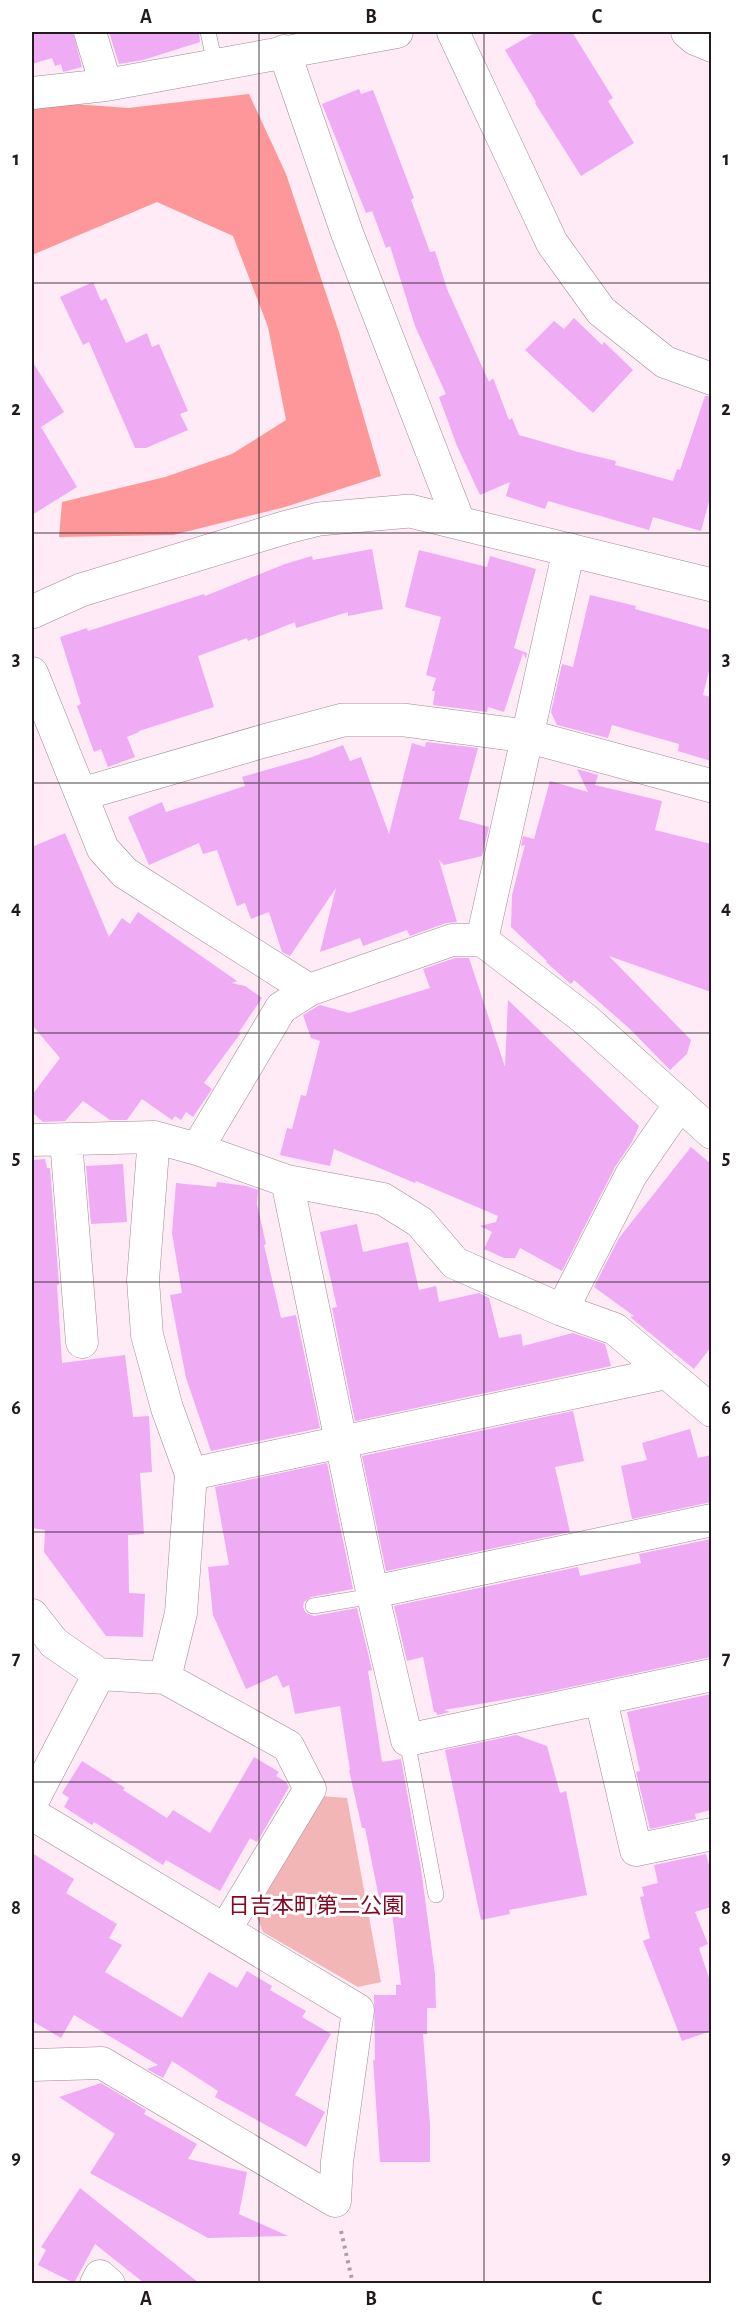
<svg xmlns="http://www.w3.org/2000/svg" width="743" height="2315" viewBox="0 0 743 2315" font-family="'Alegreya Sans','Noto Sans JP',sans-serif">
  <rect width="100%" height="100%" fill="#feebf6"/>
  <path fill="#f3b6b6" d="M321 1796 347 1798 381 1982 358 1987 263 1932 254 1910Z"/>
  <path fill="#fd9799" d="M249 94 286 174 339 332 381 476 285 507 173 535 59 537 62 502 165 477 232 454 286 420 268 327 233 236 157 202 32 255V101L128 108Z"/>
  <path fill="#efabf4" d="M32 32H73L82 67 63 72 61 64 55 66 52 58 32 64Z
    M109 32H199L200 42 143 60 119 64Z
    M536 32H572L613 98 608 101 634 143 581 176 535 103 536 102 505 50Z
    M359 89 361 94 373 90 414 198 411 200 430 252 435 251 447 289 489 382 493 378 509 420 512 418 519 435 578 452 616 461 615 465 673 481 677 469 680 470 705 396H711V494L701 531 653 517 649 530 548 501 545 509 506 496 510 482 480 495 457 446 439 397 446 394 415 326 390 246 386 248 372 211 366 213 322 104Z
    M93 282 101 301 106 298 126 343 147 333 152 347 159 344 188 411 180 414 188 430 146 448H135L89 342 83 345 60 297Z
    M574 318 602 345 604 342 633 370 593 413 525 350 554 321 564 329Z
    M32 361 64 412 41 427 77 487 32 515Z
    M372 549 383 609 348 616V612L296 628 295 622 248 641 247 638 198 656 214 707 139 731V732L127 737 135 757 108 767 101 749 94 752 77 706 81 704 60 637 87 628 88 631 204 594 205 596 285 564 312 556 313 560Z
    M419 550 487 567 490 556 536 569 514 648 527 653 526 659 523 653 504 712 488 707 487 712 433 705 435 691H432L436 678 426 675 441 617 405 607Z
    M590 595 636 606 635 609 711 630V663L703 695 711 697V761L678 751 679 744 612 725 608 738 557 725 551 712 562 664 573 667Z
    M426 742 478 748 459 819 489 827 482 856 444 865 439 860 457 922 446 923 410 936 407 930 363 946 360 938 320 952 336 888 290 956 282 952 269 912 251 919 245 903 237 906 217 850 203 854 199 843 149 865 128 817 162 802 166 812 245 786 242 777 312 757 343 745 350 761 361 757 389 834 412 743 425 747Z
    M577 769 598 775 595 785 662 801 655 830 711 844V992L609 956 691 1040 687 1054 670 1070 630 1029 574 980 571 984 546 962 547 961 511 927 512 895 525 845 521 846 523 836 534 839 550 781 588 792Z
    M65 833 109 937 122 918 130 924 138 912 237 981 232 983 245 986 262 998 239 1032 240 1034 204 1083 212 1089 193 1117 186 1112 181 1120 175 1116 172 1120 142 1099 127 1120H110L83 1101 65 1121 43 1122 32 1112V1095L60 1058 32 1025V847Z
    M455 958H469L505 1067 508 1000 639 1126 632 1142 615 1167 562 1271 520 1248 515 1258H504L484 1249 492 1232 480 1226 496 1222 498 1216 416 1181 415 1183 334 1149 330 1166 280 1155 287 1128 292 1129 301 1095 306 1096 320 1041 311 1038 303 1015 320 1005 349 1013 430 988 423 969Z
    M691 1147 711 1164V1347L694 1369 630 1317 634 1316 594 1287 619 1238Z
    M45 1159 47 1168H50L59 1284 57 1285 62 1363 125 1355 133 1417 149 1416 152 1472 140 1473 144 1534 128 1535 129 1593 145 1594 143 1637 106 1636 44 1552 45 1530 32 1528V1160Z
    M123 1164 127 1222 91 1224 86 1166Z
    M217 1182 246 1186 258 1190 257 1204 266 1244 264 1245 281 1318 296 1315 320 1428 211 1451 186 1378 170 1295 182 1293 172 1233 176 1183 216 1187Z
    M357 1224 363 1252 408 1242 419 1290 436 1286 439 1302 479 1293 489 1298 499 1338 521 1334 523 1346 573 1333 605 1344 611 1366 355 1421 332 1308 337 1307 320 1232Z
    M573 1411 584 1461 555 1467 570 1532 386 1571 362 1456Z
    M690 1429 698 1458 711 1455V1502L632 1519 621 1466 647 1460 642 1443Z
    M327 1463 353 1589 311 1597 304 1602 303 1607 306 1613 314 1616 357 1608 372 1670 368 1671 382 1762 401 1759 421 1869 435 1974 436 2008H427V2034H423L430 2124V2162H380L373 2059 375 2061 374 1995H396V1985H401L392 1912 382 1913 365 1828H362L349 1770H350L340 1706 295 1714 289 1685 283 1688 277 1675 246 1689 213 1615 208 1567 229 1565 215 1487Z
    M711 1539V1657L538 1694 444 1710 450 1712 437 1715 436 1712H434L423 1657 407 1661 394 1606 578 1567 580 1576 641 1563 639 1554Z
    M711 1694V1810L695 1814 696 1819 650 1829 636 1772 640 1771 627 1712Z
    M516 1735 547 1746 560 1793 566 1791 587 1895 509 1910 510 1914 481 1920 445 1750Z
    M254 1757 279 1772 276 1776 286 1782 289 1787 257 1842 250 1838 220 1891 166 1860 163 1865 94 1822 92 1825 64 1807 69 1798 62 1793 82 1761 125 1788 123 1790 167 1818 173 1810 210 1833Z
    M32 1853 74 1879 66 1893 117 1924 109 1938 122 1945 105 1972 182 2018 209 1972 237 1988 247 1971 272 1986 270 1990 306 2011 302 2017 331 2034 295 2095 325 2112 306 2147 215 2097 218 2091 172 2061 163 2078 147 2069 158 2065 74 2015 61 2038 32 2021Z
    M706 1854 711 1872V1907L695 1912 708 1944 699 1948 711 1984V2031L682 2041 643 1941 650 1938 640 1897 644 1896 642 1887 658 1883 654 1865Z
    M101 2083 146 2110 144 2114 197 2144 188 2159 247 2172 239 2214 288 2236 208 2238 90 2173 115 2134 59 2097Z
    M80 2188 199 2283H144L95 2244 74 2283 38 2265 46 2250 41 2247Z"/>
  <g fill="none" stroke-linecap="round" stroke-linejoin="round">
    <defs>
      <path id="service" d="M208 32 215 64
        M313 1606 373 1596
        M407 1740 436 1895"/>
      <path id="minor" d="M90 32 106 85
        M453 32 552 243 601 311 665 362 712 379
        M687 32 695 39 712 46
        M284 51 347 233 459 522
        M32 93 106 85 397 32
        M32 673 103 849 125 873 309 990
        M482 940 569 549
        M154 1137 143 1280 147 1335 167 1408 191 1474 181 1613 165 1678
        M32 1140 154 1137 197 1149 287 1181 383 1199 420 1222 455 1263 562 1310 615 1329 712 1411
        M66 1140 82 1342
        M197 1149 281 1008 309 990 452 940H482L585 1019 712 1133
        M287 1181 373 1596 407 1740 712 1675
        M562 1310 631 1175 680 1104
        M191 1474 666 1373
        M373 1592 712 1520
        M32 1615 54 1643 99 1674 165 1678 288 1746 310 1789 225 1930
        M601 1700 636 1850 712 1834
        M32 1802 99 1674
        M32 1814 358 2010 337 2162 335 2201 102 2063 32 2065
        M96 2284 100 2276 109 2284"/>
      <path id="tertiary" d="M32 612 81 590 287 527 319 519 410 511 712 585
        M82 794 264 741 343 720H404L527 736 712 786"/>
    </defs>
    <use href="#service" stroke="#9d8995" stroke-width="16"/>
    <use href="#minor" stroke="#9d8995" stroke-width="33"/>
    <use href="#tertiary" stroke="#9d8995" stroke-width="34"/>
    <path stroke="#ac9da6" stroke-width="4" stroke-dasharray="3 4.5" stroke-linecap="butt" d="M341 2231 353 2284"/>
    <use href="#service" stroke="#fff" stroke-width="15"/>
    <use href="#minor" stroke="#fff" stroke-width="32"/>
    <use href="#tertiary" stroke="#fff" stroke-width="33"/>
  </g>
  <path fill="none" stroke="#221a1f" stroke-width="1.5" stroke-opacity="0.55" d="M259 32V2284M484 32V2284M32 283H712M32 533H712M32 783H712M32 1033H712M32 1282H712M32 1532H712M32 1782H712M32 2032H712"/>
  <g text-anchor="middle" stroke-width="6" stroke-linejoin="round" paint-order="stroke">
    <g font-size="22" fill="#850822" stroke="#fff">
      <text x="316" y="1913">日吉本町第二公園</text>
    </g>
  </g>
  <rect width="743" height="2315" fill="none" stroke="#ffffff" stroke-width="66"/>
  <rect x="33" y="33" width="677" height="2249" fill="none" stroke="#221a1f" stroke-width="2"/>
  <g font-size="20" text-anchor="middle" font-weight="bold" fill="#221a1f">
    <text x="146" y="23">A</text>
    <text x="371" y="23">B</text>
    <text x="597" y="23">C</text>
    <text x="16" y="165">1</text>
    <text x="726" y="165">1</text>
    <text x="16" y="415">2</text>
    <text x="726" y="415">2</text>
    <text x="16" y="665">3</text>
    <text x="726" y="665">3</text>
    <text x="16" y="914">4</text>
    <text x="726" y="914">4</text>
    <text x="16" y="1164">5</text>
    <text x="726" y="1164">5</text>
    <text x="16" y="1414">6</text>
    <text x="726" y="1414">6</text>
    <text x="16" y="1664">7</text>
    <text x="726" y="1664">7</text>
    <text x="16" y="1914">8</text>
    <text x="726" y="1914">8</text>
    <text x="16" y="2164">9</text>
    <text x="726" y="2164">9</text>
    <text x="146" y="2305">A</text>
    <text x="371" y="2305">B</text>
    <text x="597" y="2305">C</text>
  </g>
</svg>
